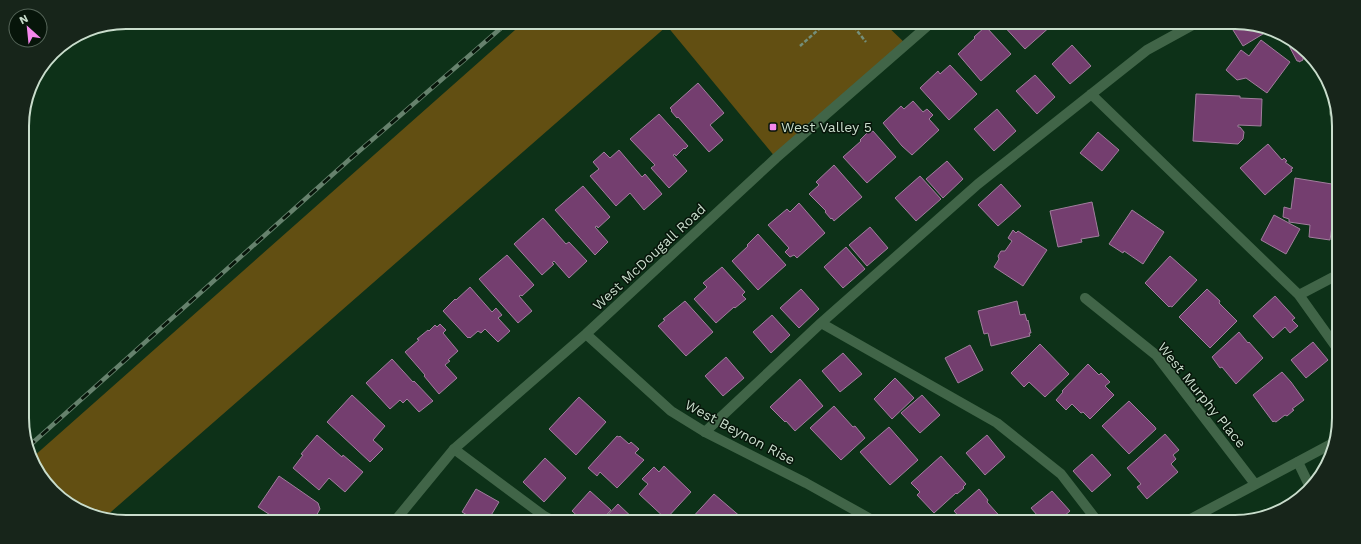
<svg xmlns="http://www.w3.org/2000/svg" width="1361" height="544" viewBox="0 0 1361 544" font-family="'Work Sans',sans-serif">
  <rect width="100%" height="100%" fill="#0d3118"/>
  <path fill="#624f12" d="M524 22H883L906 44 776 158 667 26 104 518 92 516 48 486 33 457Z"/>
  <path fill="#743e6f" stroke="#a17e9d" d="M1000 22H1050L1052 25 1025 49Z
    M1145 22H1160L1148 28Z
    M1228 22 1266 27 1268 31 1243 46Z
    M985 27 986 29 987 28 1011 54 981 81 958 54 975 38 974 37Z
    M1261 40 1290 62 1267 93 1246 78 1237 80 1226 70 1241 50 1249 56Z
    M1286 40 1310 57 1303 58V60L1299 62V61H1297Z
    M1072 45 1091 66 1070 84 1052 64Z
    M950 65 977 94 949 120 920 88 938 71 940 74Z
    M1035 75 1055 97 1037 114 1016 91Z
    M698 83 724 113 710 125 723 140 709 152 678 117 677 118 671 111 672 110 670 108Z
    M1196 94 1240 96V98L1262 99 1261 126 1238 125V127H1240L1244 132 1243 139 1238 144 1193 141Z
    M913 101 923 112 927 109 933 115 929 119 939 130 912 155 902 146 883 123 901 106 904 109Z
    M997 109 1016 131 994 151 974 129Z
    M659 114 688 146 685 149 684 148 676 156 675 154 673 155 687 171 669 188 651 168 655 165 630 139Z
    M870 130 871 132 873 131 896 157 867 183 843 157 861 141 860 140Z
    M1098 132 1119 150 1102 171 1080 153Z
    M1268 144 1282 160 1284 158 1287 161 1285 162 1293 168 1291 169 1292 171 1265 195 1240 168Z
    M619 150 642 177 645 174 662 194 644 210 630 193 616 206 590 176 599 169 593 162 604 152 610 158Z
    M947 161 963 179 943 198 926 179Z
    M834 165 862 197 834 221 832 218 831 219 825 212 826 211 809 194 819 185 816 182Z
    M920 176 941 199 916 221 895 198Z
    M1295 178 1338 185 1330 240 1309 237 1310 225 1289 222V219L1283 217 1284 207 1291 209Z
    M1001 184 1021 206 998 226 978 205Z
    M583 186 610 217 598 228 597 226 595 227 608 242 595 255 555 210Z
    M1092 202 1099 236 1081 239 1082 242 1058 247 1050 211Z
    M799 203 825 233 797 258 794 255 790 257 785 252 789 248 768 225 787 209 790 212Z
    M1132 210 1164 232 1143 264 1124 251 1123 253 1109 244Z
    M1274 215 1300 229 1286 254 1261 240Z
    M543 218 566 244 569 242 587 261 569 278 554 261 552 263 554 264 542 275 514 244Z
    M870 227 888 248 867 266 849 245Z
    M1013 230 1016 233 1018 231 1047 250 1023 286 994 267 999 259 998 256 1001 251H1005L1012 241 1008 238Z
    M758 234 786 265 758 290 732 261 748 246 747 245Z
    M846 247 865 269 843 288 824 267Z
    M507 255 534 285 522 296 521 295 519 296 532 311 518 323 479 279Z
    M1170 256 1197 280 1172 307 1170 306 1169 307 1145 283Z
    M722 267 745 292 742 295 746 299 735 308 734 307 716 323 694 299 707 287 703 283Z
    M470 287 492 312 496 308 502 315 498 318 510 331 498 342 485 329 481 333 478 331 470 338 469 337 468 338 443 311 455 299 456 300Z
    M801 289 819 309 799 328 780 308Z
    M1207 289 1220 301 1219 303 1237 321 1210 348 1179 317Z
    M1275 296 1295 318 1292 320 1298 326 1290 333 1285 327 1273 338 1253 316Z
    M685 301 713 332 686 356 658 326 665 320 663 319Z
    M1017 301 1020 315 1025 314 1027 321 1028 320 1031 333H1029L1030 336 991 346 988 333 984 334 978 311Z
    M772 315 790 335 771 353 753 332Z
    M440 324 446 330 443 333 458 351 448 360 450 361 445 365 457 378 439 394 424 376 425 375 405 352 419 340 417 339 428 330 429 331 435 325 437 327Z
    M1239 332 1248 343 1249 342 1263 358 1236 384 1222 367 1220 368 1212 357Z
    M1313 342 1328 360 1306 378 1291 360Z
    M1040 344 1069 374 1045 397 1029 382 1024 387 1011 373Z
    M970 345 983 370 958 383 945 358Z
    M843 353 862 374 840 392 822 371Z
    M726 357 744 378 723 396 705 376Z
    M392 359 413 382 414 381 433 401 419 412 407 399 403 403 400 400 390 409 366 383Z
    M1088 364 1099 375 1101 373 1110 382 1105 386 1114 395 1090 419 1083 412 1081 413 1072 404 1066 410 1056 400 1063 392 1062 391Z
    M1282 372 1291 382 1304 400 1292 409 1294 410 1287 416 1285 415 1276 422 1274 421 1273 422 1253 395Z
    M895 378 914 398 892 419 874 399Z
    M800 379 823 406 795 431 786 421 785 422 770 407Z
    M352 395 385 426 373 440 383 449 370 462 327 422Z
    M922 395 940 415 920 433 901 413Z
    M579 397 606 422 576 455 549 429Z
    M1129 401 1155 427 1156 429 1129 454 1102 426Z
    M834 406 853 427 855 426 865 438 841 460 810 428Z
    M889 427 918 460 890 485 860 452Z
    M1165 434 1179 450 1173 455 1176 459 1171 464 1178 472 1147 499 1137 487 1141 484 1127 468Z
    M317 435 342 457 343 455 363 472 345 492 329 478 319 490 293 468 303 455 301 454Z
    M987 435 1005 457 985 475 966 453Z
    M617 436 619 437 620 436 629 444 631 442 639 449 635 453 644 460 617 488 600 472 597 476 588 468Z
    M1092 454 1111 475 1092 492 1073 471Z
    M941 456 966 484 963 487 964 488 957 494 956 493 934 513 917 495 920 492 911 483Z
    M545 458 566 478 544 502 523 482Z
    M664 466 691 492 666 519 639 494 648 484 642 479 654 467 659 472Z
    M279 476 318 503 320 509 316 516 308 518 314 522H281L258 507Z
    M476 489 499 502 487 522H479L462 512Z
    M979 489 988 500 987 502 1005 522H964L954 511Z
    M590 491 611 510 600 522H584L572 511Z
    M1052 491 1070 511 1057 522H1043L1031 508Z
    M714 494 742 518 738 522H692L690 520Z
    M618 504 637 522H601Z"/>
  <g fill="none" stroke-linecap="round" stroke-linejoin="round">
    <path stroke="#748f7a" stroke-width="2.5" stroke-dasharray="4 2" stroke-linecap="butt" d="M850 22 866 42
      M800 46 827 22"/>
    <path stroke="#416548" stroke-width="10" d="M1091 94 1299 295 1339 351
      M1299 295 1339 274
      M821 323 997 423 1061 474 1098 522
      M705 432 821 323 978 184 1147 50 1198 22
      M454 449 544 516 555 522
      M1298 462 1309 485"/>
    <path stroke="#416548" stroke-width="10" d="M1334 113 1338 111
      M1085 298 1156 355 1255 484
      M586 334 671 411 705 432 806 483 876 522
      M394 522 454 449 586 334 776 158 932 22
      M1185 522 1335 442"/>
    <defs>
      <path id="rail" d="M28 447 350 159 508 22"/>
    </defs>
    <use href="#rail" stroke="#66826d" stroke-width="4.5"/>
    <use href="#rail" stroke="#07150a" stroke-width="3" stroke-dasharray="9" stroke-linecap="butt"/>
  </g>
  <rect fill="#f688ed" stroke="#07150a" stroke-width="1.5" x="769" y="123" width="8" height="8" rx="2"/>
  <g text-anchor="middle" stroke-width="3" stroke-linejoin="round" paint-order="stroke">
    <g font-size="14" fill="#c9ddcc" stroke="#07150a" text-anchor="start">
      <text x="781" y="132">West Valley 5</text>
    </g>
    <g font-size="14" fill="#c9ddcc" stroke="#07150a">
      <text transform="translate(649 257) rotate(-43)" y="5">West McDougall Road</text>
      <text transform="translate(1202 395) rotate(51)" y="5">West Murphy Place</text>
      <text transform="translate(740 432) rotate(28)" y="5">West Beynon Rise</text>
    </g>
  </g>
  <path d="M0 0H1361V544H0ZM126 29H1235A97 97 0 0 1 1332 126V418A97 97 0 0 1 1235 515H126A97 97 0 0 1 29 418V126A97 97 0 0 1 126 29Z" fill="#17251a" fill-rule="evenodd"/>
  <path fill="none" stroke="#c9ddcc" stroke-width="2" d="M126 29H1235A97 97 0 0 1 1332 126V418A97 97 0 0 1 1235 515H126A97 97 0 0 1 29 418V126A97 97 0 0 1 126 29Z"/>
  <g transform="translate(28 28) rotate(333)"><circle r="19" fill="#07150a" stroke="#556558"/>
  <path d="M0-3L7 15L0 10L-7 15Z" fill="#f688ed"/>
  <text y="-6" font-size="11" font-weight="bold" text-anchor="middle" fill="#c9ddcc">N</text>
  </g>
</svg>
